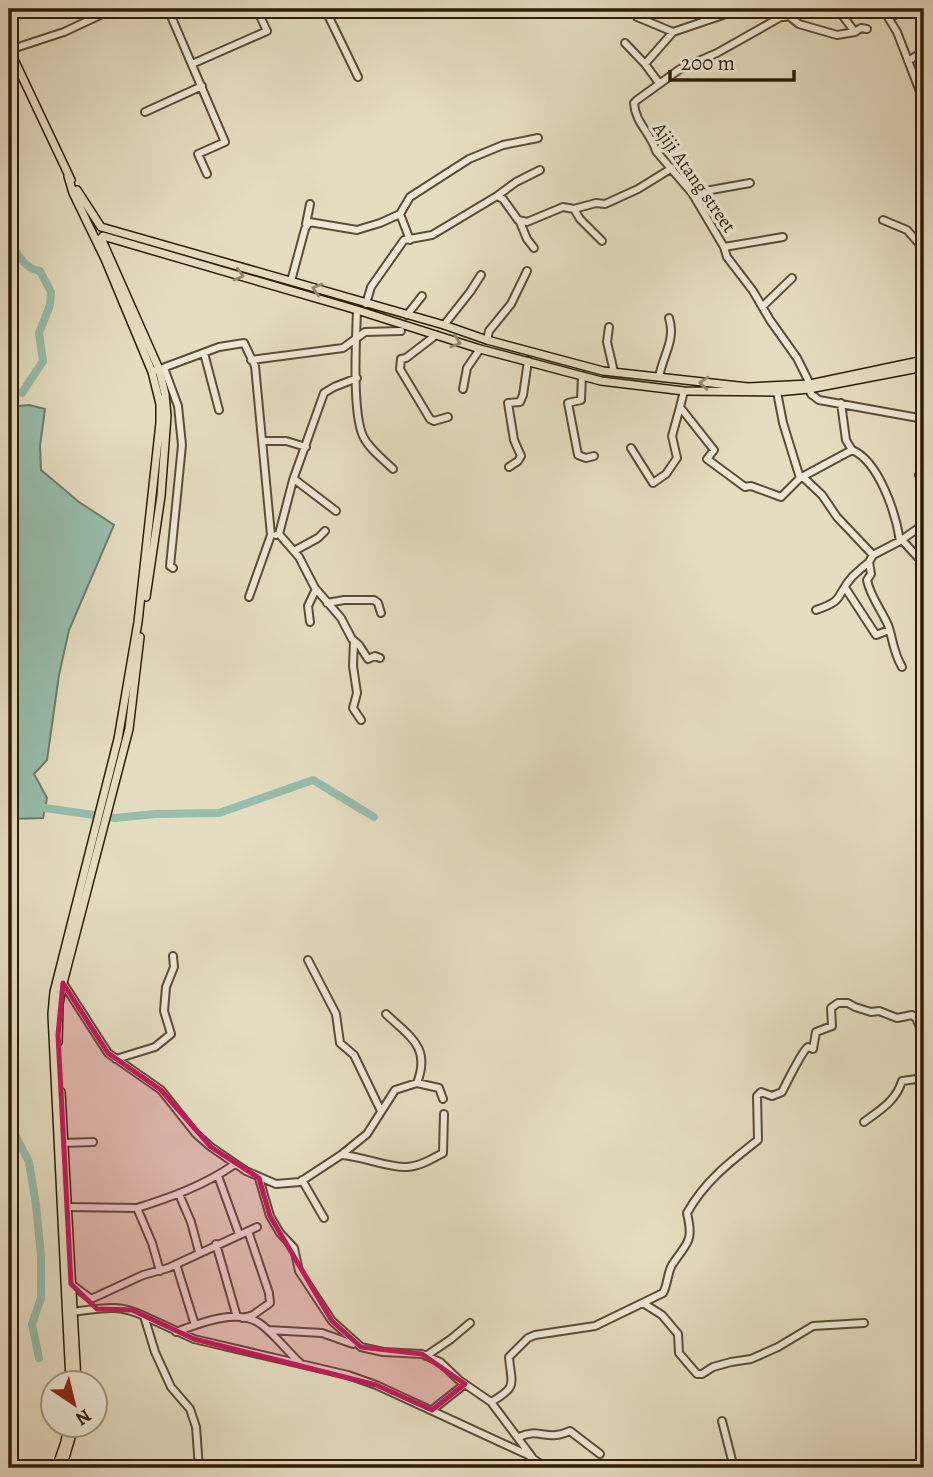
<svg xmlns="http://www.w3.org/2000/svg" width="933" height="1477" viewBox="0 0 933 1477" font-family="Alegreya,serif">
  <rect width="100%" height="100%" fill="#e5ddc1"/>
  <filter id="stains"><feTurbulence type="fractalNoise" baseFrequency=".00286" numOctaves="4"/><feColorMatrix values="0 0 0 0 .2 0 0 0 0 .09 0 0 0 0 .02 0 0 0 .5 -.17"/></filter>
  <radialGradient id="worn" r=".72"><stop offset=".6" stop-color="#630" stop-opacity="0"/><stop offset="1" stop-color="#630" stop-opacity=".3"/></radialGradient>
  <path fill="#97bdac" stroke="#6d7d6a" stroke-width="2" d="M29 405 45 409 40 446 41 470 79 502 114 525 69 630 59 675 47 760 34 774 47 798 43 818 9 819V407Z"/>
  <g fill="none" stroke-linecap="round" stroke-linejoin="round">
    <path stroke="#97bdac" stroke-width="8" d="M9 238C15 251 24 269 40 271L51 292 50 305 39 333 43 361 22 393
      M45 808 115 818 155 814 219 813 313 780 374 817
      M9 1123 29 1162 36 1205 41 1256V1298L32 1324 39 1358"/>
    <defs>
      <path id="minor" d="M168 9 225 142 198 154 207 174
        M325 9 358 77
        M771 9H777
        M795 9 717 53 680 69 637 100 634 103C635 123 651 133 656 151L692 193 724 247 727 257 753 291 770 320 797 358 810 384
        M827 9 842 15 855 32
        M883 9 897 32 924 102
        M893 16 906 9
        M637 17 673 32 723 15 731 9
        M783 17 789 16 799 24 837 35 855 32 861 28 867 29
        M625 43 645 64
        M9 50 64 32 113 9
        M908 61 924 51
        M192 64 267 31 260 16
        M659 83 645 64 673 32
        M145 112 202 86
        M693 195 711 190 750 183
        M497 196 516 182 540 170
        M574 209 580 219 602 241
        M400 214 410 240
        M883 220 907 230 924 249
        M520 222 527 239 534 248
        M306 224 310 204
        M724 247 783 237
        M291 281 305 229 309 222 357 230 380 223 400 214 410 197 469 159 503 145 538 138
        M366 304 371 287 404 240 432 235 497 196 503 199 518 220 527 222 563 207 574 209 596 203 605 204 638 189 672 168
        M763 306 792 278
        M357 310C356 339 352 412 363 436 369 449 383 459 393 469
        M407 315 422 296
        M444 325 470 292 481 275
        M609 327 607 342 614 372
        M436 335 406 358 401 359 400 369 430 419 434 421 448 417
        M487 340 489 331 511 304 527 271
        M204 353 219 410
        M251 360 343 348 365 332 401 331
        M164 368 178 406 182 445 170 566 173 568
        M152 372 219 347 244 343 255 366 271 535 249 597
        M582 376 581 400 568 403 578 455 586 458 594 456
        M659 377C663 355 676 340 669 318
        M463 389 467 368 480 349
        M809 389 811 394 819 400 924 419
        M684 391 680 407 714 450 707 459 745 487 751 486 781 497 800 478H804L822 495 837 517 873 555
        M777 392 783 423 800 478 852 450
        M841 403 846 440 852 450C879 461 896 514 900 541
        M262 441H286L306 447
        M631 448 653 483 666 474 677 458 672 436 680 407
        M509 467 518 461 521 456 514 440 508 403 520 402 523 395 528 361
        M924 470 919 475 924 481
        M294 479 336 511
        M279 534 293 480 324 393 334 387 357 378
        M276 535 279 534 299 557 315 588 341 618 352 639 359 645 368 659 375 656 380 658
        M902 540 924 564
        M294 551 318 538 325 531
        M846 589 876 635 889 630
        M327 603 344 600H374L378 603 381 613
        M816 610C846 600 835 596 852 577 857 572 863 567 869 562
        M310 622 308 606 316 589
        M354 641 353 666 357 693 353 708 361 720
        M902 667C893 652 893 639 888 625 881 609 870 596 867 580L871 574 869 562 873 555 900 541 924 524
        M308 960 336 1014 340 1043 354 1055 381 1111
        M63 983 108 1053 161 1090 196 1134 211 1147 246 1171 276 1184 300 1182 341 1155 367 1134 395 1090 417 1083 439 1088 443 1099
        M386 1014C410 1037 431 1047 417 1083
        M116 1059 155 1047 171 1034 164 1011 166 987 174 967 173 956
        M864 1122C880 1110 896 1101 902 1081L924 1078
        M64 1143 93 1142
        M341 1155C362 1156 388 1168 407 1167 420 1166 432 1159 443 1153L444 1114
        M218 1176 239 1234
        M259 1178 270 1216 280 1233 294 1248 299 1271 332 1321 361 1347 383 1352 422 1354 440 1362 459 1380 491 1402 532 1457
        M302 1180 324 1218
        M179 1194 191 1222 199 1252
        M68 1207 137 1208 152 1243 160 1271
        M137 1208C172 1197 205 1185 235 1164
        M216 1244 237 1317
        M176 1264 195 1325
        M71 1284 91 1299 143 1275 168 1268 257 1227
        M643 1303 662 1315 678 1334 679 1353 697 1374H702L713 1367 731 1362 751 1359 778 1347 813 1326 864 1323
        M69 1312C99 1310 114 1302 144 1316L155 1352 171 1387 190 1409 196 1427 199 1468
        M144 1316 194 1339 348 1375 376 1385 528 1455 546 1468
        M243 1318 253 1315 270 1303 269 1293 248 1231
        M268 1330 322 1333 353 1344
        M176 1332C200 1323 239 1307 262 1325 276 1336 288 1352 301 1364
        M426 1356 451 1339 470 1323
        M491 1402C519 1386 511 1384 509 1357L528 1338 535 1335 595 1326 663 1293C668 1284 667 1274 672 1265 687 1242 694 1243 687 1213 705 1181 730 1162 758 1140L757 1096 761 1092 772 1096 782 1092C786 1084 802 1051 808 1047L813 1049 816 1032 832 1026 831 1008 838 1003H848L855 1007 871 1012 879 1011 897 1018 912 1015 916 1018 924 1036
        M432 1410 465 1384
        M722 1421 734 1468
        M519 1437C539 1427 546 1442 570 1431L600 1454"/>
      <path id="major" d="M9 49 71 180
        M68 176 73 193 105 259 152 372 160 404V423L138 622 118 739 54 992 52 1014 70 1382
        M77 190 101 227 444 325 487 340 603 371 748 387 810 384 924 360
        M103 236 357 310 480 349 601 381 684 391 777 392 809 389 924 367
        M101 238 159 369 165 394 167 416 161 496 146 597
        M58 1042 59 1004 63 983 129 729 140 637
        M61 1092 77 1382
        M56 1468 65 1442 68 1424
        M62 1468 75 1424"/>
    </defs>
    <use href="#minor" stroke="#5b4d36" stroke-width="10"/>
    <use href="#major" stroke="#2d1d07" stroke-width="10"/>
    <use href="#minor" stroke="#eee9d7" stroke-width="6"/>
    <use href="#major" stroke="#e5ddc1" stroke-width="7"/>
  </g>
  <defs><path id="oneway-chevron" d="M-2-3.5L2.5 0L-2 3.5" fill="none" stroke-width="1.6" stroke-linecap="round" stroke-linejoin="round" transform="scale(1.75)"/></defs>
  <g stroke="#92876d">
    <use href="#oneway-chevron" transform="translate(239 275) rotate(16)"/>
    <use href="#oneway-chevron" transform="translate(317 289) rotate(-163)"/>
    <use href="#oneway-chevron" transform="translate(456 342) rotate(18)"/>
    <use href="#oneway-chevron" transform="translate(704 383) rotate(-175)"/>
  </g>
  <path fill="#c2185b" fill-opacity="0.2" stroke="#c2185b" stroke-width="5" stroke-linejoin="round" d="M63 983 108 1053 161 1090 211 1147 259 1178 270 1216 332 1321 361 1347 422 1354 465 1384 432 1410 376 1385 194 1339 132 1310 97 1309 71 1284 58 1035Z"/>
  <g text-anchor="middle" stroke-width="7" stroke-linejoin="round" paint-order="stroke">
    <g font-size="19" fill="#2d1d07" stroke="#eee9d7">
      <text transform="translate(695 177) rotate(55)" y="7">Ajiji Atang street</text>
    </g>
  </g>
  <rect width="933" height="1477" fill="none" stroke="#e5ddc1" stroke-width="35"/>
  <rect x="10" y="10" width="912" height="1456" fill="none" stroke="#2d1d07" stroke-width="3.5"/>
  <rect x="18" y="18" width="898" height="1442" fill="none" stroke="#2d1d07" stroke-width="2"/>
  <g transform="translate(74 1404) rotate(145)"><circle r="33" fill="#eee9d7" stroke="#a19784" stroke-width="2"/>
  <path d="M0-5L12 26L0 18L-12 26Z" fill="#8f2418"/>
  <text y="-10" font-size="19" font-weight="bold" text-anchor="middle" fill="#2d1d07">N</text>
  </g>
  <path d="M670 70v10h124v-10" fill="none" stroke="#2d1d07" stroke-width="3.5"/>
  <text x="681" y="70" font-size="21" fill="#2d1d07" stroke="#eee9d7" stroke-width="5" paint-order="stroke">200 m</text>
  <rect width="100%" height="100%" filter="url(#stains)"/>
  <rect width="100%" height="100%" fill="url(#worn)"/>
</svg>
